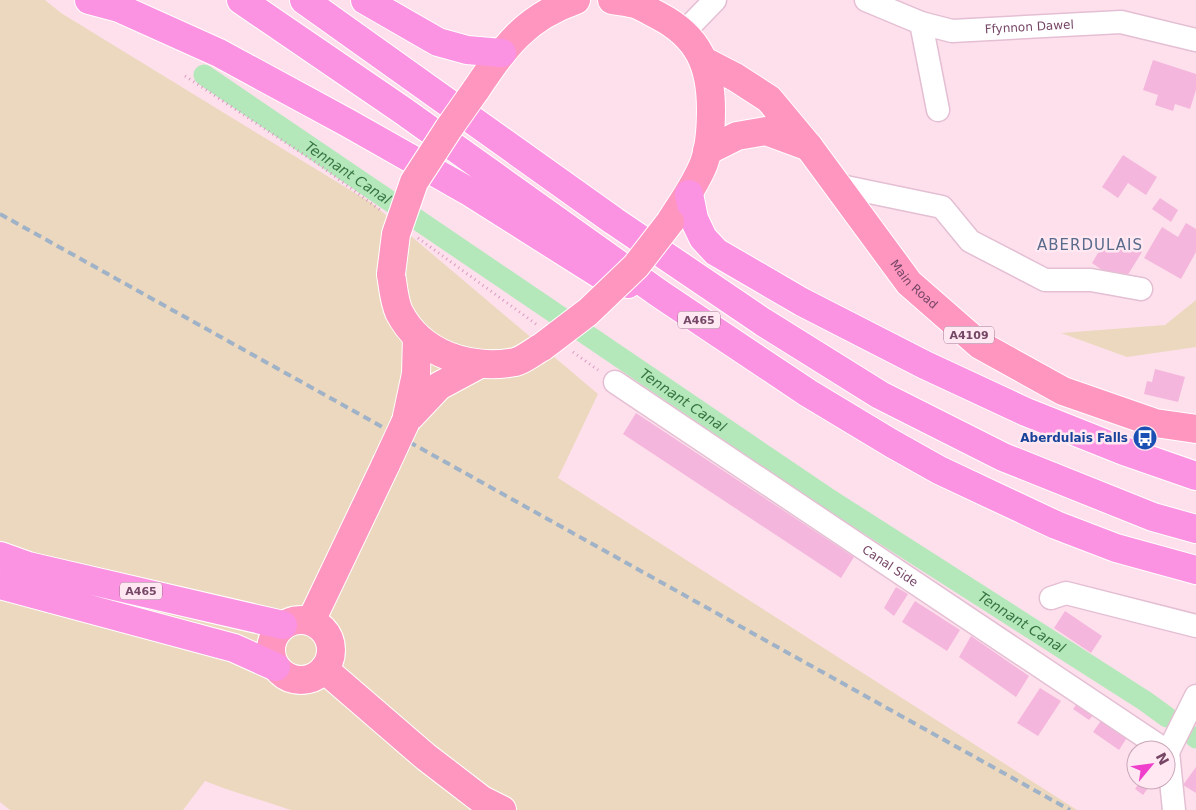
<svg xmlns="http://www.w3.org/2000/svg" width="1196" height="810" viewBox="0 0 1196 810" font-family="'DejaVu Sans',sans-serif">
  <rect width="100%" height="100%" fill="#fee0ec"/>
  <path fill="#ecd8be" d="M0 0H45L61 13 373 204 598 394 558 478 1077 810H291L226 789 205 781 183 810H10L0 802Z
    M1196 300V347L1127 357 1061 333 1165 325Z"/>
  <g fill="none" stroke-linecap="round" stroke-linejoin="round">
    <g stroke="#b4e8bb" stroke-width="21">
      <path id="s1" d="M204 75 826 497 1145 701 1167 717"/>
      <path d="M1195 737 1196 738"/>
    </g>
  </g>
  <path fill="#f4b6dd" d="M1153 60 1196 74V90L1190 109 1175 104 1173 111 1155 105 1158 95 1143 90Z
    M1123 155 1157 177 1146 195 1128 183 1118 198 1102 187Z
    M1160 198 1178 210 1171 222 1152 209Z
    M1186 223 1196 229V252L1181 279 1144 258 1162 227 1178 237Z
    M1121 240 1142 252 1116 294 1109 275 1092 263 1104 243 1115 250Z
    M1155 369 1185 377 1178 402 1144 394 1147 381 1152 382Z
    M636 413 854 557 841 578 623 434Z
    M896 587 908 594 894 616 884 608Z
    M915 601 960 630 947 651 902 622Z
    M1065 611 1102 636 1091 653 1054 628Z
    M971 636 1029 676 1016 697 959 657Z
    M1040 688 1061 701 1038 736 1017 723Z
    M1079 701 1095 713 1089 720 1073 709Z
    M1103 718 1128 736 1119 750 1093 732Z
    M1196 767V793L1183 785Z
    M1141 780H1154L1143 795 1135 789Z"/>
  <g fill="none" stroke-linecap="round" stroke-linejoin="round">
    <defs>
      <g id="minor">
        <path id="s2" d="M866 0 921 23 952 31 1121 22 1196 40"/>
        <path d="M921 23 938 110"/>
        <path d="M684 32 715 0"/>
        <path d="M836 185 942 207 970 241 1045 280H1091L1141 289"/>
        <path id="s3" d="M615 382 1165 750"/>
        <path d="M1051 598 1066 593 1196 626"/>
        <path d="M1174 810 1168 752 1196 696"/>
      </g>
      <g id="major">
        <path d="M612 0C620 1 628 2 635 4 643 7 651 12 659 16 699 37 711 66 711 110 711 128 710 146 704 163 696 184 682 203 670 222"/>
        <path id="s4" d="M704 61 735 77 769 99 809 147 909 283 980 345 1063 391 1155 423 1196 429"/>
        <path d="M475 91C505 47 524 18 576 0"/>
        <path d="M707 151 737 136 766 131 809 147"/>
        <path d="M391 274C393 286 394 301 399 312 421 355 470 370 515 362 524 360 534 351 542 347"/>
        <path d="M406 421 439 386 478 365"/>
        <path d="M406 421 416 374 417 337"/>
        <circle cx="301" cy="650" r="30"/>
        <path d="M311 621 386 464"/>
        <path d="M324 669 426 757 482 800 502 810"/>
      </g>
      <path id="highway" d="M89 0 119 8 219 53 348 123 468 191 601 275 628 284
        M241 0 402 110 660 294 808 393 891 443 939 470 1056 525 1116 548 1196 570
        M304 0 614 221 763 322 880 395 1003 457 1153 517 1196 529
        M365 0 438 42 467 50 502 53
        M689 194 694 219 703 238 716 252 802 302 925 365 1026 412 1124 451 1196 476
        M0 556 28 566 283 625
        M0 585 234 648 276 667"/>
    </defs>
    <use href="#minor" stroke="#e4bfd3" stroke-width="25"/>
    <use href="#major" stroke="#fff" stroke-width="30"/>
    <use href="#highway" stroke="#fff" stroke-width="30"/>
    <path stroke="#d99ac2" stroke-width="3" stroke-dasharray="1 4" stroke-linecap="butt" d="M185 76 321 166 380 210
      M418 238 536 324
      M573 352 598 370"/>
    <use href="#minor" stroke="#fff" stroke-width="22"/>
    <use href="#major" stroke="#ff96bf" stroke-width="28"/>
    <use href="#highway" stroke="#fc93e2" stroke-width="28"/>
    <path stroke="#9fb2c7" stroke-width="4" stroke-dasharray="8 5" stroke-linecap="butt" d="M0 214 1070 810"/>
    <defs>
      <path id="major-bridge" d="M391 274 396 234 414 182 449 128 475 91
        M542 347 588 312 636 266 670 222
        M386 464 406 421"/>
    </defs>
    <use href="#major-bridge" stroke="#fff" stroke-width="30" stroke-linecap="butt"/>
    <use href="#major-bridge" stroke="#ff96bf" stroke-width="28"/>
  </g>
  <defs>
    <symbol id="bus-disc" viewBox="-11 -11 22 22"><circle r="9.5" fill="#1a4fb4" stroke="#ffe8f1"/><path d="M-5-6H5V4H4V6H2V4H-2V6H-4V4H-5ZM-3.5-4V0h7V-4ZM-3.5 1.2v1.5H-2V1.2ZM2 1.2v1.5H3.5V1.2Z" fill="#fff"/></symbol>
  </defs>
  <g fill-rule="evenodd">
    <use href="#bus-disc" x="1131" y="424" width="28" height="28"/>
  </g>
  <g text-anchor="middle" stroke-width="5" stroke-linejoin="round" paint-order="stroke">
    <g fill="#ffe8f1" stroke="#9f7790" stroke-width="1">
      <rect x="678" y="311.5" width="42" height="17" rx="4"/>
      <rect x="944" y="326.5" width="50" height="17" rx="4"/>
      <rect x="120" y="582.5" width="42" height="17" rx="4"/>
    </g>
    <g font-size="11" font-weight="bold" fill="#764666">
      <text x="699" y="324">A465</text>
      <text x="969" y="339">A4109</text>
      <text x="141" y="595">A465</text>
    </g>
    <g font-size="12" fill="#764666" stroke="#ffe8f1">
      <text dy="4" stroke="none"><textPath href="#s2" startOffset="169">Ffynnon Dawel</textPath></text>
      <text dy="4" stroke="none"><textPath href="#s4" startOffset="311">Main Road</textPath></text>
      <text dy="4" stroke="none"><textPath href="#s3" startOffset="331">Canal Side</textPath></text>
    </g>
    <g font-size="12" font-weight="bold" fill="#164399" stroke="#ffe8f1" text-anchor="end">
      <text x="1128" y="442">Aberdulais Falls</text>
    </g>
    <g font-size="14" font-style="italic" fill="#377540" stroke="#ffe8f1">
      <text dy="5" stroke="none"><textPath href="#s1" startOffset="174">Tennant Canal</textPath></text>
      <text dy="5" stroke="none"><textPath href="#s1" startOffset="579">Tennant Canal</textPath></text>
      <text dy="5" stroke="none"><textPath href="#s1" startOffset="984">Tennant Canal</textPath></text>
    </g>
    <g font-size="15" letter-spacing="1" fill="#596b8c" stroke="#ffe8f1">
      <text x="1090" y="250">ABERDULAIS</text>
    </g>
  </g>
  <g transform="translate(1151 765) rotate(61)"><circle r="24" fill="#ffe8f1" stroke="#c8a7b9"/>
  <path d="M0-4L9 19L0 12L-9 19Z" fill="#ef3ecb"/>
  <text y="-8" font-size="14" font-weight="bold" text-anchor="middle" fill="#764666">N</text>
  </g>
</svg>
